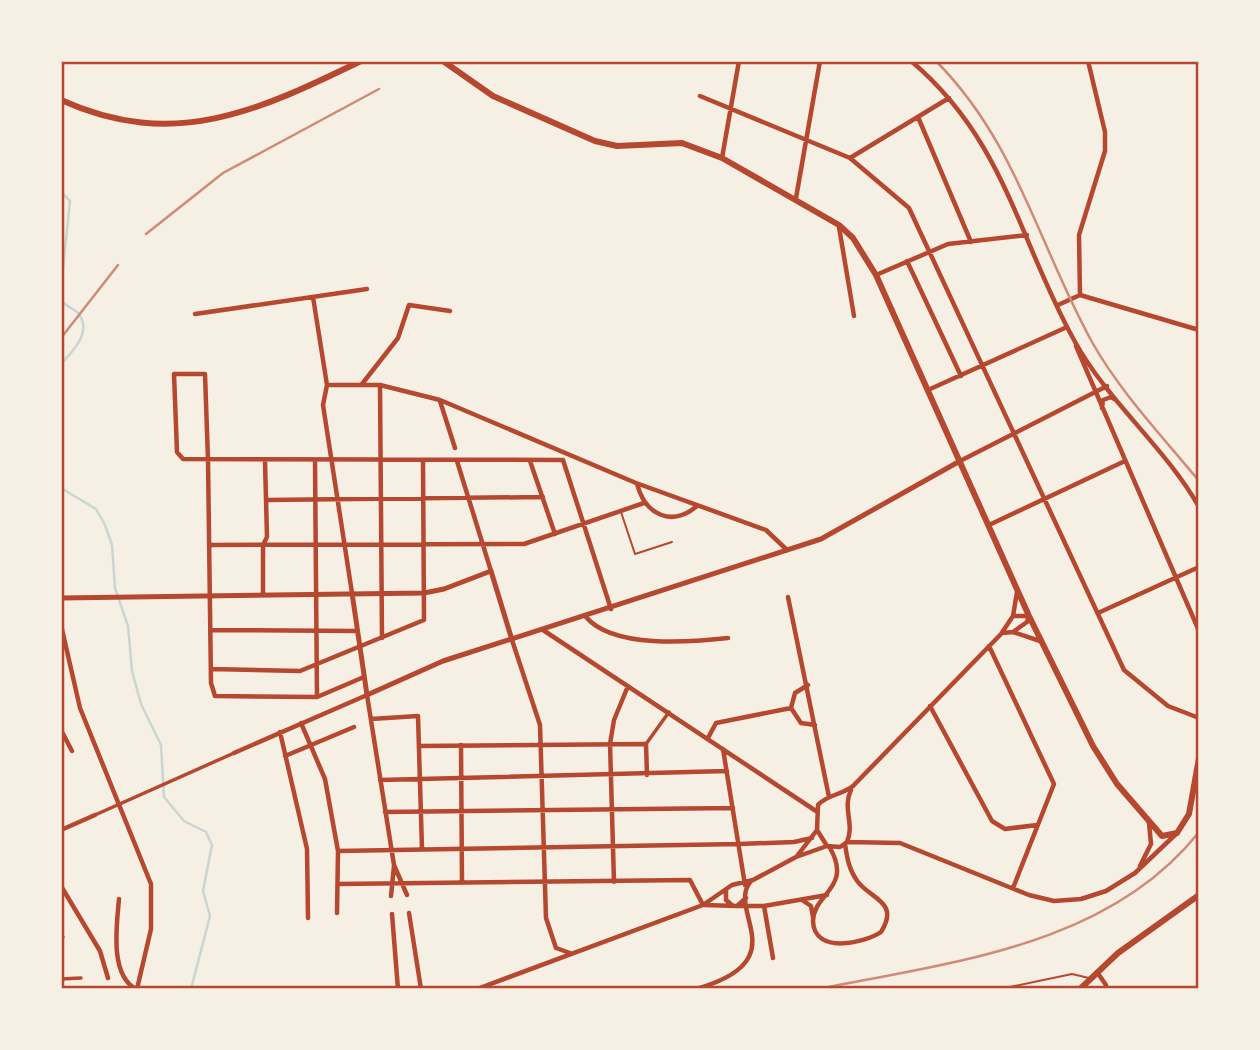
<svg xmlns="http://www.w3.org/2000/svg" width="1260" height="1050" viewBox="0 0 1260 1050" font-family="Jost,sans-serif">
  <rect width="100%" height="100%" fill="#f6efe4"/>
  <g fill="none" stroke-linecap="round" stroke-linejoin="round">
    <path stroke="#c9d6d2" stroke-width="2.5" d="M61 192 70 201 61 288
      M61 301C66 306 75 309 79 314 92 333 73 351 61 364
      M61 488 96 509 105 525 112 545 115 588 128 626 132 671 141 704 161 745 164 797 184 821 206 832 212 845 203 891 210 916 191 989"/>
    <path stroke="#b5482f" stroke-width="2" d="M621 512 635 554 672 542
      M1000 989 1072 974 1089 978"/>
    <path stroke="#b5482f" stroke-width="3.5" d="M646 744 669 712
      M95 815 234 753
      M61 937H63
      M61 979 81 978"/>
    <path stroke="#b5482f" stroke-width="4.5" d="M911 61C1005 140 1018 239 1074 340 1107 401 1165 447 1199 507
      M700 96 850 158 909 208 1124 670 1168 706 1199 718
      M918 117 971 242
      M722 158 739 61
      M850 158 949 98
      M796 198 820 61
      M839 227 854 316
      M907 261 961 376
      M876 275 948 244 1027 235
      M1080 295 1079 235 1105 151V132L1088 61
      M313 297 327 385 323 405 352 593
      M1058 305 1080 295 1199 330
      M195 314 367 289
      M1076 346 1199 631
      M362 384 398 338 409 305 450 311
      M327 385H380L440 400 636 483 766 530 787 550
      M380 385 382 638
      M928 390 1067 327
      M440 401 455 448
      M1102 408 1103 400 1111 397 1116 400
      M563 460 611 609
      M315 461 317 697
      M457 461 491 571
      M530 461 555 534
      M960 461 1107 386
      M637 484C645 514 671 528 697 506
      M266 500 543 497
      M989 525 1125 461
      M211 545 524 544 644 503
      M263 594V545L267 537 265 461
      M788 597 829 797
      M1098 613 1199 567
      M1013 616H1029L1027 622 1013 632
      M586 617C613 649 691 642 728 638
      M61 625 80 708 151 884V929L137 989
      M211 630 357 631
      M543 630 816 811
      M1002 633 1013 632 1040 641
      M512 640 540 725 546 918 556 948 570 953
      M989 646 1054 784 1013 888
      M211 669 300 671 424 620 423 461
      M364 677 317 697 215 696 211 683 208 460 205 374H174L177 452 183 459 563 460
      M808 685 795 693 791 708 801 723 815 725
      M930 706 992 821 1005 829 1037 825
      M371 719 418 716 422 849
      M301 723 325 779 338 851 337 913
      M61 730 72 751
      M280 732 307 849 308 918
      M708 738 716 723 791 708
      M461 745 462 883
      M419 746 646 744 647 775
      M723 749 745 885
      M234 753 367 695 394 865 407 895
      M285 756 354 727
      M380 780 727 771
      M385 812 733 808
      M61 830 95 815
      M847 842C855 824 842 808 851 790
      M827 846 817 830 818 805C826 795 842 795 853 786L1001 634 1013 616 1017 592
      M830 848C853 888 813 894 813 921 814 955 865 943 881 932 900 902 871 899 858 882 849 870 847 858 845 844
      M338 851 739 844 794 842 812 838
      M797 856 817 830
      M1140 866 1151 844 1149 823
      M614 882 610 744 614 720 628 686
      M338 884 690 880 703 905
      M61 886 100 951 108 978
      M726 890V900L732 905
      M391 896 394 866
      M119 899C117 923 109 975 136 989
      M802 900 811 906 813 917
      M704 905 737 906 746 898
      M737 906H764L827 895
      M764 906 773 958
      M409 913 421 989
      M392 914 398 989
      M1097 972 1106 985 1105 989
      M477 989 703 905 732 885 753 880 796 857 827 846 840 847 847 842 900 843 1029 895 1054 901 1081 899 1106 891 1135 873 1177 833
      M696 989C798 960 725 911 751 881"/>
    <path stroke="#b5482f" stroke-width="5" d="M352 593 367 695 443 661 821 539 960 461
      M61 598 424 593 444 589 491 571 512 640"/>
    <path stroke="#b5482f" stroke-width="6" d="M443 61 493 96 595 141 617 146 682 143 722 158 839 225 853 238 876 275 1029 616 1093 746 1117 784 1162 836 1177 833 1189 814 1199 758
      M61 100C174 151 258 111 361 61"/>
    <path stroke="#b5482f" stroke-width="6" d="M1080 989 1118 953 1199 895"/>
    <path stroke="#cf8b77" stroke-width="2.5" d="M936 61C1017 143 1038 244 1092 342 1120 392 1163 437 1199 481
      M146 234 223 173 379 89
      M61 338 118 265
      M819 989C952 962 1109 946 1199 832"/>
  </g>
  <rect width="1260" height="1050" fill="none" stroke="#f6efe4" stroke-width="126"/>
  <rect x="63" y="63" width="1134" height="924" fill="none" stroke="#b5482f" stroke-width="2.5"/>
</svg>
